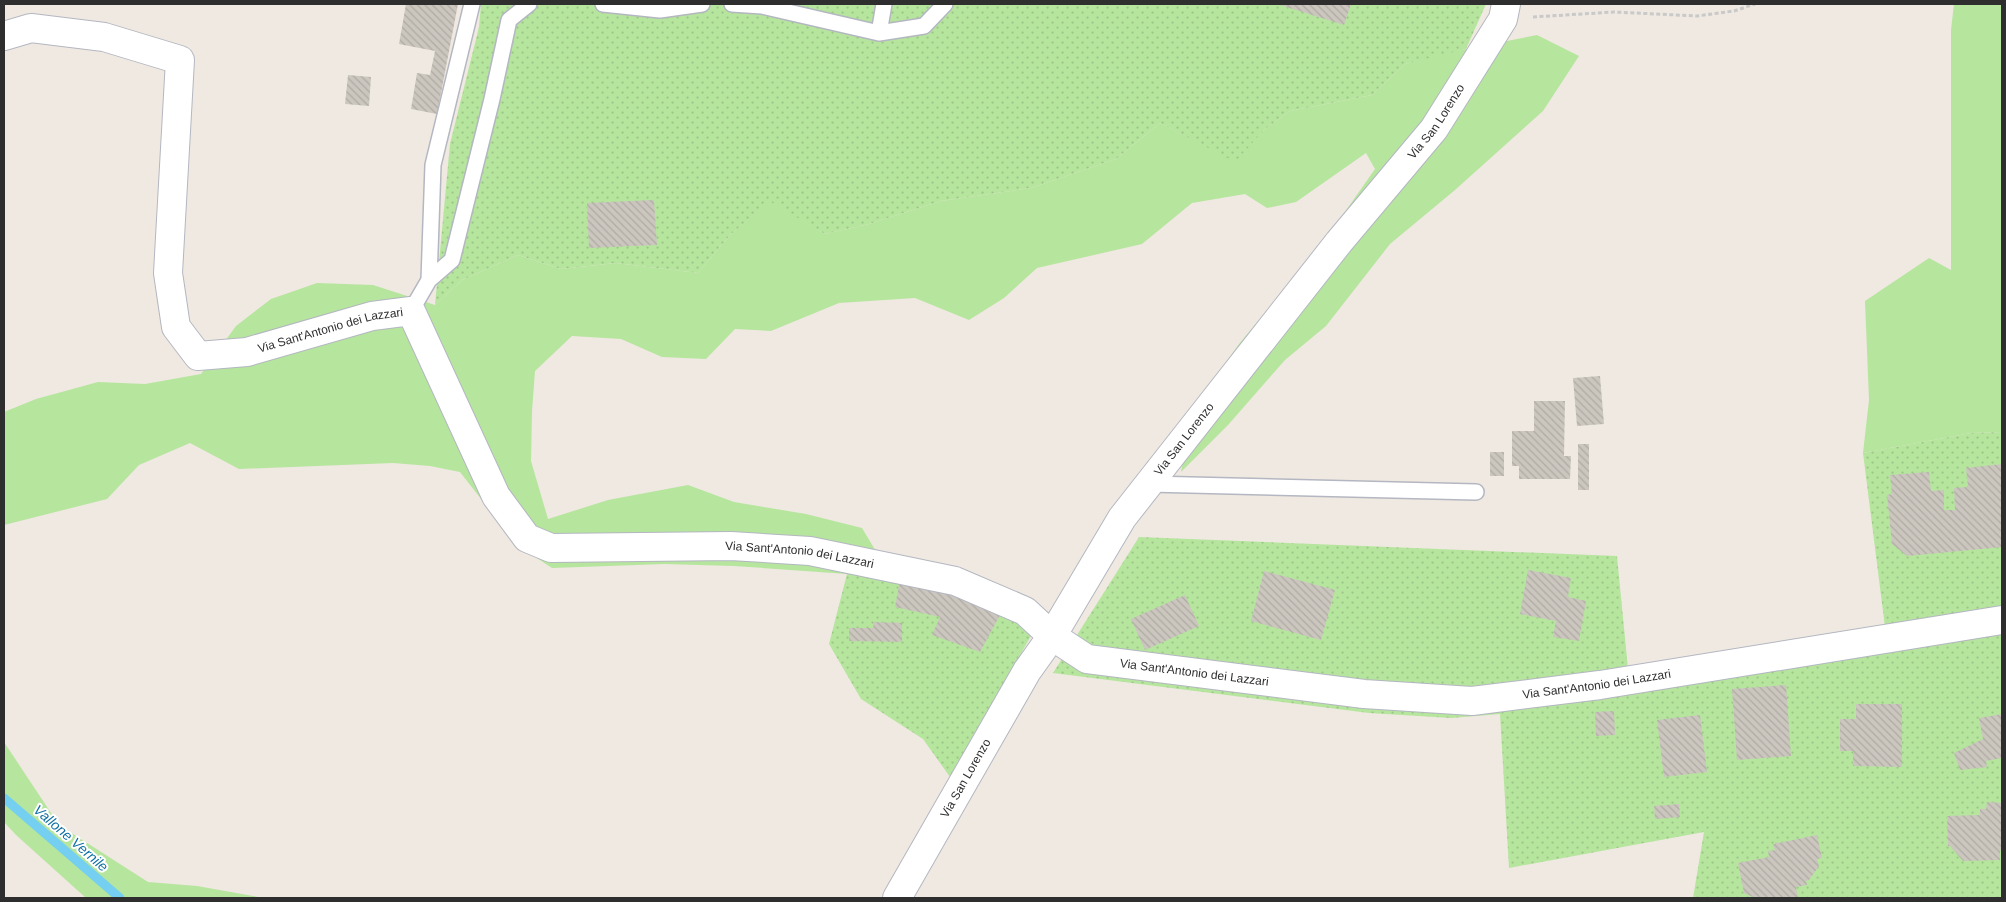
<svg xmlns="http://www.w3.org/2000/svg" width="2006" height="902" viewBox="0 0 2006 902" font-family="Helvetica,sans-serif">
  <defs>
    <pattern id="garden-dots" width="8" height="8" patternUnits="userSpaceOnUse" patternTransform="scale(1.25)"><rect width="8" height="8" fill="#b6e59e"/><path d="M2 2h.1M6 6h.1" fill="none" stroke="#9dc588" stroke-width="1.8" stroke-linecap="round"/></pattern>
    <pattern id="building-back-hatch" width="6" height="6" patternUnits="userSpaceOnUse" patternTransform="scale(1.25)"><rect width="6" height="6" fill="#cbc7bf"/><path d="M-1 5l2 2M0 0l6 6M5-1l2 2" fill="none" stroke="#afaba4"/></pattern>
  </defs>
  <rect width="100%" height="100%" fill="#efe9e1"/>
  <path fill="#b6e59e" d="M1954 4H2002V432L1971 433 1863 453 1869 400 1865 301 1929 258 1951 270V30Z
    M1537 35 1579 56 1543 111 1455 190 1390 244 1326 326 1285 360 1228 425 1181 472 1192 410 1239 344 1326 239 1375 169 1366 153 1296 202 1267 208 1245 194 1192 203 1142 244 1037 268 1004 298 969 320 915 298 839 303 771 331 735 329 706 359 662 357 621 339 572 336 535 371 532 411 531 461 548 519 608 500 688 485 734 502 806 514 862 528 889 573 847 574 734 566 664 564 552 568 517 545 460 472 430 466 393 463 239 469 190 443 139 465 107 499 4 525V412L36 399 98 382 145 384 201 374 236 326 271 299 317 283 373 285 435 305 462 280 518 255 561 269 616 263 698 273 731 234 771 201 825 234 869 224 941 201 1031 188 1116 159 1160 123 1235 161 1265 129 1290 111 1372 95 1405 64 1441 54Z
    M4 742 59 825 148 882 197 886 264 898H86L16 835 4 822Z"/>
  <path fill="url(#garden-dots)" d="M481 4H1486L1466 49 1405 64 1372 95 1290 111 1265 129 1235 162 1160 123 1116 159 1031 188 941 201 869 224 825 234 771 202 731 234 698 273 616 263 561 269 518 255 462 280 435 305 450 144 479 27Z
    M2002 432V898H1693L1704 832 1509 868 1500 714 1451 718 1369 713 1053 673 1139 537 1617 556 1628 669 1885 627 1863 453 1971 433Z
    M889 573 954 586 1035 629 950 777 923 739 861 699 829 644 847 574Z"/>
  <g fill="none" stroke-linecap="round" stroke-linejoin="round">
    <path stroke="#75cff0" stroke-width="9" d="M4 798 120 898"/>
  </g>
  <path fill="url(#building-back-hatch)" d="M406 4H458L437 114 411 109 417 73 430 75 435 51 399 44Z
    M1277 4H1351L1344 25Z
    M348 75 371 77 369 106 345 104Z
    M654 200 657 245 589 248 587 203Z
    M1600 376 1604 424 1577 426 1573 378Z
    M1534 401H1565L1564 456H1571L1570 479H1519V466H1512V431H1534Z
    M1578 444H1589V490H1578Z
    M1490 452H1504V476H1490Z
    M2002 464V547L1907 556 1892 544 1887 495 1892 494 1890 475 1929 472 1931 491 1944 490V510H1955L1954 488 1968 487 1966 468Z
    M1528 570 1571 578 1568 597 1586 601 1579 641 1553 637 1556 621 1520 614Z
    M1264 571 1335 590 1321 640 1251 621Z
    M900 580 952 588 1000 615 980 652 932 635 940 617 895 607Z
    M1185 595 1199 626 1145 650 1131 619Z
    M874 622 902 623V642L849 641V628H873Z
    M1786 685 1791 756 1737 760 1732 689Z
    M1856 704H1902V767L1853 766V751H1840V719H1856Z
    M1614 711 1615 735 1596 736 1595 712Z
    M2002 714V758L1986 761 1987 767 1960 770 1954 753 1983 739 1979 718Z
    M1700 715 1707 772 1664 777 1657 720Z
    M1987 802 2002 803V850H2000V860L1963 861 1950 846H1948L1947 816 1980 815V809H1986Z
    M1679 804 1680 817 1655 819 1654 806Z
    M1817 835 1822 858 1817 859 1819 866 1809 880 1806 881 1807 885 1796 887 1798 898H1755L1744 893 1738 863 1769 857 1768 851 1775 850 1773 844H1775V842L1779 843Z"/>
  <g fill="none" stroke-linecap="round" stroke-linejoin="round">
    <defs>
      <path id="service" d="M603 4 660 10 702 4
        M732 4 762 6 879 33 924 26 945 4
        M879 33 884 4
        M429 280 452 260 492 99 509 20 529 4
        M411 311 429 280 433 165 472 4
        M1149 484 1476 492"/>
      <g id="minor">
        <path id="s1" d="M4 36 31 28 104 37 180 60 168 273 176 327 198 356 247 352 372 316 411 311 496 496 527 538 551 548 731 546 810 551 955 581 1025 611 1052 636 1087 659 1364 694 1472 701 1600 685 2002 620"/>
      </g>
      <g id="tertiary">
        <path id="s2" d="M897 898 1027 671 1052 636 1122 518 1339 242 1434 129 1503 19 1506 4"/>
      </g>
    </defs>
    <use href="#service" stroke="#b4b7c1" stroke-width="18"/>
    <use href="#minor" stroke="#b4b7c1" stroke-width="30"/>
    <use href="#tertiary" stroke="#b4b7c1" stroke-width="30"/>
    <path stroke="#c9c9c9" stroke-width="3" stroke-dasharray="4 2.5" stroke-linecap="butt" d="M1533 17 1614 12 1697 16 1734 11 1755 4"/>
    <use href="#service" stroke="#fff" stroke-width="15"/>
    <use href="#minor" stroke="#fff" stroke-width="28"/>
    <use href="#tertiary" stroke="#fff" stroke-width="28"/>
  </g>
  <g text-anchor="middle" stroke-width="4" stroke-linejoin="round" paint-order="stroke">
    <g font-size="12" fill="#2e2e2e" stroke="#fff">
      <text dy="4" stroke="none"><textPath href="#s2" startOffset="948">Via San Lorenzo</textPath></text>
      <text dy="4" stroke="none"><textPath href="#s1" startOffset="621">Via Sant'Antonio dei Lazzari</textPath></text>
      <text dy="4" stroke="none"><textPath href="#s2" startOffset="542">Via San Lorenzo</textPath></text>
      <text dy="4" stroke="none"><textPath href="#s1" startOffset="1235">Via Sant'Antonio dei Lazzari</textPath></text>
      <text dy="4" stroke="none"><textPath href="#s1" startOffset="1656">Via Sant'Antonio dei Lazzari</textPath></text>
      <text dy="4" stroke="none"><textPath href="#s1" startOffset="2061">Via Sant'Antonio dei Lazzari</textPath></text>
      <text dy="4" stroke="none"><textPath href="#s2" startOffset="138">Via San Lorenzo</textPath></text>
    </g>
    <g font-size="14" font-style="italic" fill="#0d6fa3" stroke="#fff">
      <text transform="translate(71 838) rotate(41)" y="5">Vallone Vernile</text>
    </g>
  </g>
  <rect width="2006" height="902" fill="none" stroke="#2e2e2e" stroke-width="10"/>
</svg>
